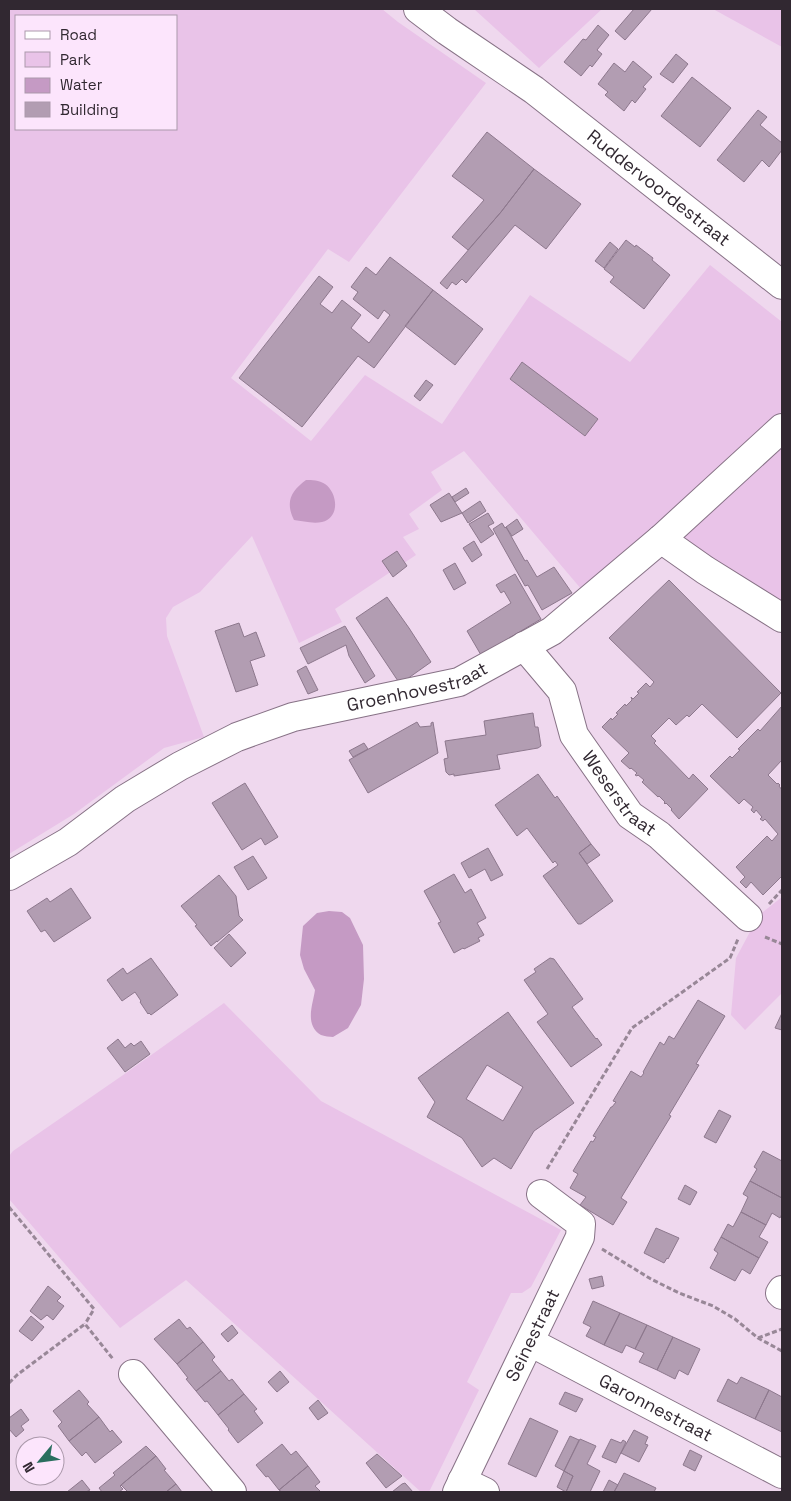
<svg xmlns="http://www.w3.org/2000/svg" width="791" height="1501" viewBox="0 0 791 1501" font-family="'Space Grotesk',sans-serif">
  <rect width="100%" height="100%" fill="#efd8ee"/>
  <path fill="#e9c3e8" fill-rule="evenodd" d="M9 9H382L398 22 486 83 349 262 328 249 231 378 311 441 365 375 442 424 530 295 630 362 710 265 782 322V411L582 590 464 451 431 472 442 490 409 514 419 529 403 537 416 555 335 609 342 622 299 643 252 536 200 592 173 607 166 618 167 636 204 737 164 748 74 814 9 854ZM16 16H176V129H16Z
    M474 9H602L539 68Z
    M713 9H782V47Z
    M782 438V607L679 543 682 530Z
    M782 897V993L745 1030 731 1015 736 958 759 915Z
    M224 1003 321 1101 561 1230 531 1287 522 1293H511L467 1382 479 1390 429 1492H421L186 1280 120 1328 9 1199V1156L13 1151 126 1073Z"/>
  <path fill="#c59ac4" d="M306 480C312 480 319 480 325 484 338 493 340 518 322 522 313 524 302 521 294 520 285 502 291 491 306 480Z
    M329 911 342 912 350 918 363 945 364 979 361 1005 348 1028 333 1037C330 1037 324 1036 321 1035 304 1025 313 1004 315 990L304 969 300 955 303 926 317 913Z"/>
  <path fill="#b29db2" stroke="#8d788d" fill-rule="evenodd" d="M634 9H652L625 40 615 31Z
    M598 25 609 35 597 50 602 54 592 67 590 65 581 76 564 62 583 39 586 40Z
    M676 54 688 64 673 83 660 74Z
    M633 61 652 77 643 87 646 89 635 103 632 100 624 111 605 95 608 92 598 84 614 63 625 72Z
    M692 77 731 108 700 147 661 116Z
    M758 110 767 117 760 125 782 143V150L769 167 762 160 744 182 717 160Z
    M487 132 534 169 501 212 468 250 452 237 484 200 452 176Z
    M534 169 581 204 546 249 515 225 466 283 462 279 456 285 452 282 447 289 440 283 501 212Z
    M626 240 635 247 636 245 653 258 652 260 670 275 644 309 610 282 614 277 604 269Z
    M610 242 618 249 604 268 595 261Z
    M390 257 433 290 374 368 358 356 302 427 239 378 319 276 333 287 320 304 332 313 342 300 361 315 351 328 369 343 390 315 384 310 378 319 353 299 358 292 351 287 366 267 376 275Z
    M433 290 483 329 455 365 405 326Z
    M522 362 598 419 585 436 510 379Z
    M426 380 433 385 420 401 414 396Z
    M466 488 469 493 455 502 452 497Z
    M449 493 462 513 441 522 430 505Z
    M480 501 486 511 468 523 462 513Z
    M488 513 494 523 488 526 494 534 481 543 469 524Z
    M517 519 523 529 512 536 506 527Z
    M502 523 505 528 506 527 525 561 527 560 537 577 554 567 572 593 542 610 528 585 525 586 493 529Z
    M474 541 482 555 472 562 463 548Z
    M397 551 407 566 393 577 382 561Z
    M455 563 466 583 454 590 443 570Z
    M515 574 541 619 481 655 467 631 511 603 504 591 501 593 496 585Z
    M669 580 781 693 737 738 702 704 689 717 687 715 676 725 669 718 651 736 656 741 654 743 689 779 693 774 708 789 679 819 671 810 672 809 666 803 665 804 664 803 665 802 659 796 658 797 642 782 644 780 638 775 637 776 635 775 637 773 631 768 630 769 621 761 629 753 602 727 611 718 612 720 618 714 616 713 625 704 626 706 632 700 631 697 633 699 639 693 637 692 646 683 650 687 654 682 609 638Z
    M387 597 409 628 431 662 400 684 356 618Z
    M239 623 244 637 256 632 265 656 250 661 258 685 236 692 215 631Z
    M345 626 375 676 365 683 349 656 346 645 308 664 300 648Z
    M306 666 318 690 308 694 297 671Z
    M782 706V760L768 775 777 784 778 783 780 785 779 786 782 790V876L763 895 751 882 746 888 740 882 745 877 736 867 767 836 772 841 778 834 765 819 763 821 760 819 762 817 756 810 754 813 751 810 753 807 744 799 739 804 710 776 730 756 732 758 740 750 738 749 758 729 760 731Z
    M533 713 535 727H538L541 746 538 748 497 755 500 769 454 776V774L449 775 446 772 444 759 448 758 445 741 486 735 484 721Z
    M417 722 420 727 431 726V723L433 722 438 753 368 793 349 760Z
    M364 743 368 749 353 757 349 751Z
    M538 774 555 798 557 796 591 844 579 853 613 901 581 924H578L543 876 558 865 555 861 553 863 527 828 517 836 495 805Z
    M245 783 278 837 265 845 261 838 242 850 212 803Z
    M591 844 600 855 587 864 579 853Z
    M488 848 503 875 491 881 485 869 469 878 461 863Z
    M253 856 267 878 248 890 234 867Z
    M454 874 465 893 471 889 486 918 477 923 484 935 478 938 480 941 464 949 463 948 454 953 438 923 441 922 424 891Z
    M219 875 236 896 239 916 243 920 217 942V941L211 946 195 926 197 925 181 906Z
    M71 888 91 918 54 942 45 930 41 932 27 911 47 898 50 902Z
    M229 934 246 953 231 967 214 948Z
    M151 958 178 995 151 1015 149 1013 148 1014 140 1002 141 1001 135 992 122 1001 107 980 123 968 127 974Z
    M550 958 554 959 583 999 572 1007 596 1039 597 1038 602 1045 571 1067 537 1022 548 1014 524 980 536 972 534 969Z
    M698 1000 725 1016 696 1064 699 1065 669 1115 671 1116 621 1198 627 1202 613 1225 580 1205 586 1197 570 1188 578 1174 573 1171 591 1141 593 1142 596 1137 593 1136 611 1107H612L616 1102 613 1101 631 1071 641 1077 644 1073 643 1072 660 1042 664 1045 669 1036 674 1039Z
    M508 1012 574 1103 534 1131 511 1169 494 1158 482 1167 462 1138 427 1117 435 1102 418 1078ZM487 1065 523 1087 503 1121 466 1099Z
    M782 1013V1030L775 1028Z
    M118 1039 125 1048 131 1043 134 1046 141 1041 150 1054 125 1072 107 1048Z
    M719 1110 731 1116 716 1143 704 1137Z
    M763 1151 782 1161V1198L750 1181 757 1169 754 1167Z
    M750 1181 782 1198V1214L780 1218 772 1213 766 1225 741 1212 748 1197 743 1194Z
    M685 1185 697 1192 690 1205 678 1199Z
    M741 1212 766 1225 759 1237 768 1242 759 1258 721 1237 728 1224 733 1227Z
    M656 1228 679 1238 668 1259 667 1258 664 1263 644 1253Z
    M721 1237 759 1258 750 1274 742 1269 735 1281 710 1268 718 1253 714 1250Z
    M602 1276 604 1286 592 1289 589 1279Z
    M48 1286 61 1297 57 1301 64 1306 53 1320 47 1315 41 1320 30 1311Z
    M593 1301 620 1313 604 1345 586 1336 591 1327 583 1323Z
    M620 1313 647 1325 635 1349 626 1345 622 1353 604 1345Z
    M31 1316 44 1327 32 1341 19 1331Z
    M179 1319 187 1329 190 1327 203 1342 177 1364 154 1339Z
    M232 1325 238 1333 228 1342 221 1334Z
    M647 1325 673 1337 657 1370 639 1362 644 1353 635 1349Z
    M673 1337 700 1349 688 1375 679 1370 675 1379 657 1370Z
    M203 1342 215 1357 212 1360 221 1371 196 1391 186 1379 188 1378 177 1364Z
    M221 1371 229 1381 232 1379 244 1394 218 1415 207 1401 205 1402 196 1391Z
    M280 1371 289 1382 277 1392 268 1382Z
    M741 1377 769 1390 755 1419 717 1401 728 1379 737 1384Z
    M79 1390 89 1402 87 1404 99 1417 69 1441 58 1426 62 1422 53 1411Z
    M769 1390 782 1397V1432L755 1419Z
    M565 1392 583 1399 576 1412 559 1404Z
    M244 1394 257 1409 254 1411 263 1423 238 1443 228 1430 229 1429 218 1415Z
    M318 1400 328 1413 318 1420 309 1408Z
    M21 1409 29 1420 21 1426 24 1430 16 1437 9 1429V1418Z
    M99 1417 110 1432 112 1430 122 1442 95 1463 86 1452 82 1456 69 1441Z
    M530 1418 558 1431 536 1477 508 1464Z
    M634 1430 648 1437 645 1444 648 1445 639 1462 621 1453Z
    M570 1436 579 1440 564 1471 555 1466Z
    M580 1439 596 1446 587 1464 600 1471 590 1492H566L573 1476 564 1471Z
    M611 1439 621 1443 623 1440 626 1442 616 1463 602 1457Z
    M282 1444 291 1455 296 1451 308 1466 279 1490 268 1476 266 1477 256 1465Z
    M146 1446 156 1456 121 1485 120 1486 123 1489 119 1492H102L99 1488 115 1475 113 1473Z
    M690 1450 702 1456 695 1471 683 1465Z
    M377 1454 402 1476 386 1488 366 1463Z
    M156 1456 166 1469 164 1470 176 1484 166 1492H128L121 1485Z
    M308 1466 320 1482 315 1486 321 1492H282L279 1490Z
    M564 1471 573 1476 566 1492 557 1487Z
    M624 1473 656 1488 654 1492H614Z
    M82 1480 90 1490 86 1492H67Z
    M609 1480 618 1485 614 1492H603Z
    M405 1483 413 1492H392L402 1484Z
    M176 1484 182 1492H166Z"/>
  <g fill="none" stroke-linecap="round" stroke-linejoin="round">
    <defs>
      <g id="minor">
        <path id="s1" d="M418 9 447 31 534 90 782 285"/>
        <path d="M661 539 705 570 782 618"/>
        <path id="s2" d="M524 646 562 691 574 735 630 815 659 835 748 917"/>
        <path id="s3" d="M9 876 68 842 125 799 180 766 237 737 293 717 459 682 552 631 661 539 782 428"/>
        <path d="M782 1290 780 1293 782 1295"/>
        <path id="s4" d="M530 1342 782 1474"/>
        <path d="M133 1374 232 1492"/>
        <path d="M462 1481 485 1492"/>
        <path id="s5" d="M457 1492 580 1237 581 1224 541 1194"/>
      </g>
    </defs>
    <use href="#minor" stroke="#877286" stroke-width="30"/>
    <path stroke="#988797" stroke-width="3" stroke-dasharray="5 2.5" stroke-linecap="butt" d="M769 904 782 890
      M765 937 782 944
      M547 1169 632 1028 730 958 738 939
      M9 1207 94 1309 85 1324
      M602 1249 651 1279 679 1293 713 1306 735 1319 758 1338 782 1351
      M758 1338 782 1329V1331
      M9 1383 17 1375 85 1324 113 1359"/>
    <use href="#minor" stroke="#fff" stroke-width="28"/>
  </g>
  <g text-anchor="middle" stroke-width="4" stroke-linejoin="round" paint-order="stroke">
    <g font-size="18" fill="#312831" stroke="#fce5fc">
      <text dy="6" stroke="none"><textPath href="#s1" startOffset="300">Ruddervoordestraat</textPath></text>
      <text dy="6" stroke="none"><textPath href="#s3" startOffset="455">Groenhovestraat</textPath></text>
      <text dy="6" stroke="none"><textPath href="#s2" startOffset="179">Weserstraat</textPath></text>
      <text dy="6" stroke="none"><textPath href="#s5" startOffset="174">Seinestraat</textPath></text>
      <text dy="6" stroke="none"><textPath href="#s4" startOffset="142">Garonnestraat</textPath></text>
    </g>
  </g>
  <rect width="791" height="1501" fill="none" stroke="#312831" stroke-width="20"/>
  <rect x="15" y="15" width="162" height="115" fill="#fce5fc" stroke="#ab99ab"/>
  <rect x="25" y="31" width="25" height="8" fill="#ffffff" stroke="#ab99ab"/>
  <text x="60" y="40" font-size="15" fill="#312831">Road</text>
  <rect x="25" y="52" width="25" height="15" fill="#e9c3e8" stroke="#ab99ab"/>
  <text x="60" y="65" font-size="15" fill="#312831">Park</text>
  <rect x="25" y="78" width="25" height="15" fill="#c59ac4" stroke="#ab99ab"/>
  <text x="60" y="90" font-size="15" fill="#312831">Water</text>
  <rect x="25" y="102" width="25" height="15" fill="#b29db2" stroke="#ab99ab"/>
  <text x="60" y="115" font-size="15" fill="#312831">Building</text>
  <g transform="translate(40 1461) rotate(241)"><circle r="24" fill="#fce5fc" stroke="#ab99ab"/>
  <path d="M0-4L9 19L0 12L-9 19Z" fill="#2a6e5f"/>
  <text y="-8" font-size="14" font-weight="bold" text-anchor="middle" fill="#312831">N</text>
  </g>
</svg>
